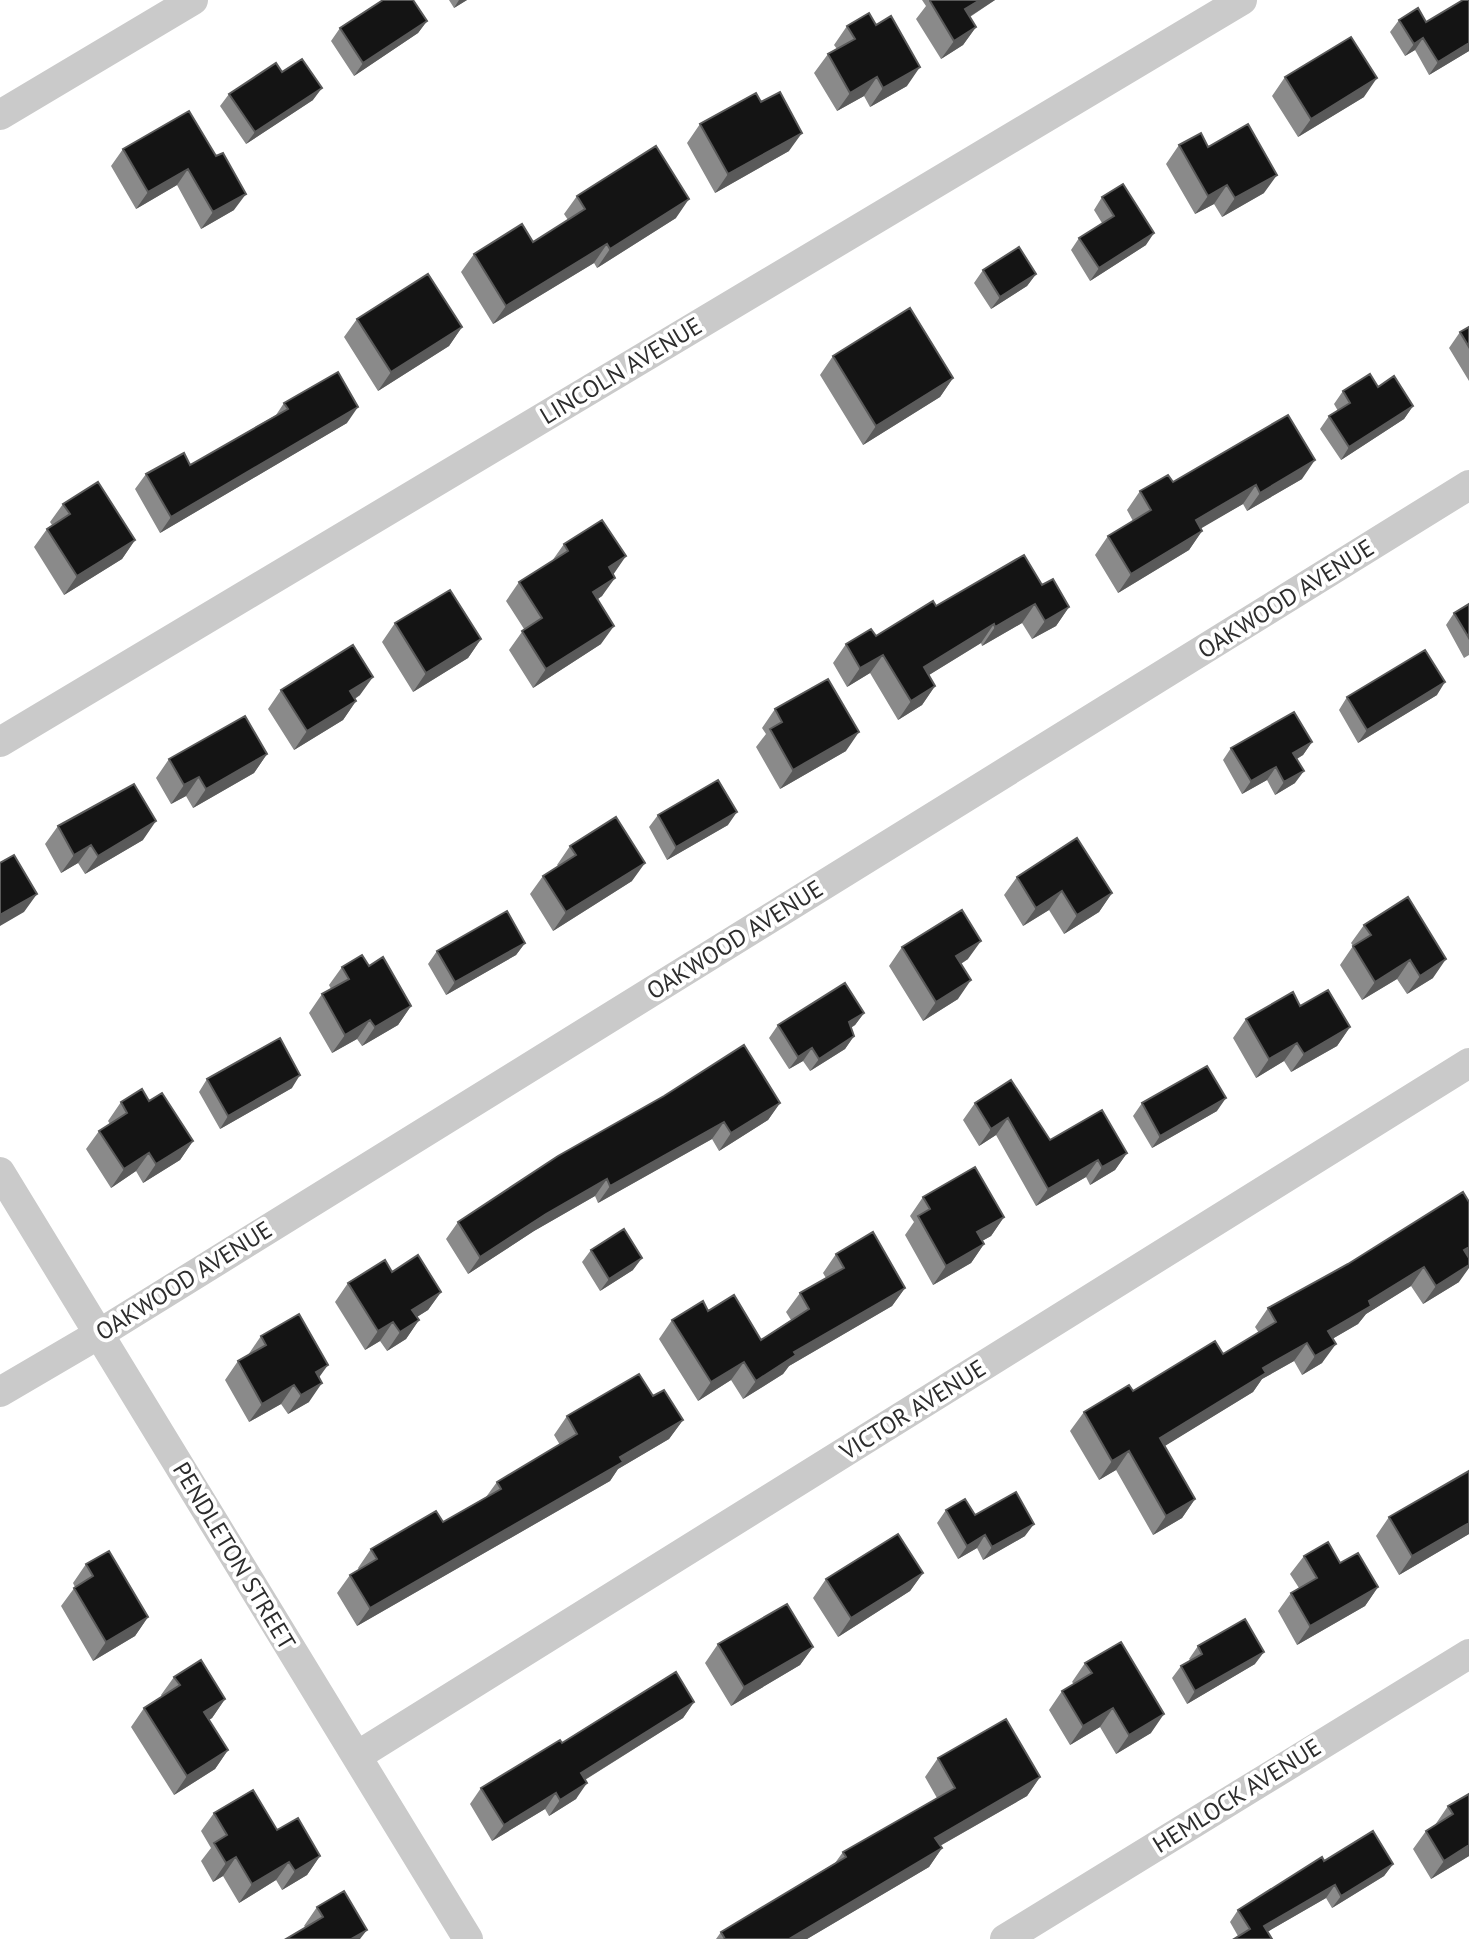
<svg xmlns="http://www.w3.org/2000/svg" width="1469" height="1939" viewBox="0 0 1469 1939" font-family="'PT Sans',sans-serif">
  <rect width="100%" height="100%" fill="#fff"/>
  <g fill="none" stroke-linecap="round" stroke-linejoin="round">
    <path stroke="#cacaca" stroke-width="30" d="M0 115 193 0
      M0 742 1242 0
      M0 1172 468 1939
      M0 1392 99 1334 1469 485
      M357 1756 1469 1063
      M1005 1939 1469 1654"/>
  </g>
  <path fill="#8a8a8a" d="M449 0H467L454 8Z
    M922 0H995L970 17 976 27 963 45 941 59 916 19 926 6Z
    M1469 0V51L1429 75 1415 50 1405 56 1390 32 1399 20 1426 22Z
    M427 21 418 33 354 76 331 41 340 28Z
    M847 26 907 86 870 107 864 96 837 111 814 73 828 54 837 49 834 45Z
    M282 72 313 100 246 144 220 106 229 94Z
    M1285 77 1364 97 1298 137 1272 96Z
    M761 102 789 151 715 193 687 143 700 124Z
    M1179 145 1264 193 1222 217 1214 204 1195 214 1166 164Z
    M123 149 216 156 234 210 201 229 177 185 136 209 111 166Z
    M577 196 676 218 597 268 594 263 493 324 461 272 474 254 533 242 568 220 564 214Z
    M1102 197 1146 245 1090 281 1071 250 1079 238 1102 223 1094 210Z
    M983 270 1036 274 1027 286 991 309 974 283Z
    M357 319 462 327 449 346 378 391 344 337Z
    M1469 327V381L1449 348 1460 332Z
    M833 356 953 378 940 397 863 445 820 375Z
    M1343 391 1413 406 1404 419 1341 460 1320 429 1329 416 1338 411 1334 404Z
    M284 403 347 423 160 533 135 489 146 474 190 465 276 415Z
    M1302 479 1247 511 1243 504 1200 528 1202 531 1189 550 1118 593 1095 555 1108 536 1133 521 1127 510 1140 491 1173 482Z
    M63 504 135 540 122 559 64 595 34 547 47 529 52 525 50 522Z
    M564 544 613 574 602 596 598 599 601 644 533 688 509 650 524 629 506 601 519 582 552 561Z
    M1042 585 1069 607 1056 626 1032 639 1022 623 982 646 981 643 929 675 935 686 922 705 898 720 870 673 847 687 833 663 846 644 876 636 936 606Z
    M1469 604V655L1464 658 1446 625 1454 613Z
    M395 623 481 639 468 658 413 692 382 642Z
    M281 690 360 695 355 699 356 701 343 720 294 750 268 709Z
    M1437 695 1358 743 1339 710 1347 697Z
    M775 709 846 751 780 789 756 747 766 734 762 728Z
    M1312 742 1303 755 1297 759 1295 783 1275 795 1267 780 1242 794 1223 760 1231 748Z
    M267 754 254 773 193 808 186 796 171 804 156 778 169 759Z
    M658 815 728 825 667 860 649 827Z
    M58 826 143 840 85 874 78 863 61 873 45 844Z
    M570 846 632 881 553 931 530 894 543 876 558 866 557 865Z
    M1017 877 1112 893 1099 912 1064 934 1049 910 1023 926 1004 895Z
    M1364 925 1433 978 1407 994 1397 979 1362 1000 1340 965 1353 946 1351 943Z
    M525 943 516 955 446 995 428 964 437 951Z
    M902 947 968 959 961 964 958 999 923 1021 889 966Z
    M369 966 411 1006 398 1025 362 1046 357 1039 332 1053 309 1013 322 994 331 989 329 985 342 967Z
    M1300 1006 1350 1027 1337 1046 1291 1072 1284 1061 1256 1078 1233 1038 1246 1019Z
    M864 1013 855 1025 851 1028 854 1036 845 1049 810 1071 803 1061 789 1069 769 1038 778 1025Z
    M207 1079 292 1088 220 1129 199 1092Z
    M1011 1080 1050 1140 1127 1153 1115 1170 1090 1185 1086 1177 1036 1206 996 1135 979 1146 963 1120 975 1103Z
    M149 1101 193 1141 180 1160 143 1183 136 1171 111 1188 86 1149 99 1131 110 1124 108 1121 121 1102Z
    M780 1103 768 1120 719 1151 712 1139 598 1203 595 1196 534 1231 468 1274 446 1239 458 1222 558 1156Z
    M1142 1103 1217 1111 1152 1148 1133 1116Z
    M1463 1192 1459 1282 1423 1304 1411 1286 1366 1314 1358 1324 1332 1339 1322 1363 1302 1375 1294 1361 1262 1379 1253 1392 1164 1446 1195 1499 1182 1518 1153 1535 1116 1470 1099 1480 1070 1431 1084 1412 1223 1354 1259 1333 1255 1327 1268 1308 1348 1264Z
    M923 1197 1004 1217 991 1236 982 1241 984 1244 971 1263 933 1285 905 1235 914 1222 910 1216Z
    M591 1250 633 1270 600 1291 582 1262Z
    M836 1254 905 1288 892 1306 789 1366 783 1374 743 1399 731 1380 698 1401 659 1339 672 1320 761 1340 791 1320 786 1312 800 1293 826 1278 823 1273Z
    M392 1272 441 1292 428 1310 417 1317 419 1320 406 1339 387 1351 380 1341 365 1350 335 1302 348 1283Z
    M261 1336 309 1402 288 1414 281 1404 249 1422 225 1380 238 1361 248 1355Z
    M653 1396 683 1420 669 1439 618 1469 610 1481 357 1626 337 1593 350 1575 359 1570 358 1568 371 1549 443 1522 486 1497 497 1482 560 1445 554 1435 567 1416Z
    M1469 1471V1534L1399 1575 1376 1536 1389 1517Z
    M946 1510 975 1515 1025 1536 983 1560 977 1548 958 1559 937 1523Z
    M1304 1556 1340 1563 1378 1587 1365 1606 1297 1645 1278 1611 1291 1593 1299 1588 1290 1574Z
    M86 1564 148 1617 135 1636 93 1661 61 1606 75 1587 73 1583Z
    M923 1573 910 1591 838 1637 813 1598 826 1579Z
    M718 1644 813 1647 800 1665 731 1706 705 1663Z
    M1198 1646 1255 1664 1187 1704 1172 1678 1181 1666 1190 1660 1189 1659Z
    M1085 1663 1151 1733 1116 1754 1100 1727 1070 1745 1049 1710 1062 1691 1074 1684 1072 1682Z
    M174 1677 225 1699 212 1718 209 1720 228 1750 215 1769 174 1795 131 1727 144 1708 162 1697 161 1695Z
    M694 1702 683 1718 585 1780 576 1799 549 1816 545 1809 492 1841 470 1804 481 1788 562 1743Z
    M938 1758 1040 1777 1027 1796 940 1846 942 1848 929 1867 807 1939H716L721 1932 835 1863 843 1852 937 1798 925 1777Z
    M1469 1794V1856L1431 1879 1413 1849 1426 1831 1435 1825 1448 1806Z
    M214 1813 277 1830 320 1856 307 1875 282 1890 276 1880 239 1903 223 1876 213 1882 201 1861 211 1848 201 1831Z
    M1324 1861 1393 1864 1384 1876 1332 1908 1326 1898 1267 1932 1238 1936 1230 1922 1238 1910Z
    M317 1907 360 1939 305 1927 304 1926Z"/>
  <path fill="#5a5a5a" d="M459 0H467L454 8Z
    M980 0H995L952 28 965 9Z
    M427 21 418 33 354 76 363 63Z
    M976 27 963 45 941 59 954 41Z
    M1423 38 1415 50 1405 56 1414 44Z
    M1469 43V51L1429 75 1438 62Z
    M920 67 907 86 870 107 883 88Z
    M877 77 864 96 837 111 850 93Z
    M1377 78 1364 97 1298 137 1311 119Z
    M322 88 313 100 246 144 255 132Z
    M802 133 789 151 715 193 728 174Z
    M188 169 177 185 136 209 148 192Z
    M1277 175 1264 193 1222 217 1235 198Z
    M1227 185 1214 204 1195 214 1208 196Z
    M246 194 234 210 201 229 213 212Z
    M689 199 676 218 597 268 610 249Z
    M1154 233 1146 245 1090 281 1099 268Z
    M607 244 594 263 493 324 506 306Z
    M1036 274 1027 286 991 309 1000 297Z
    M462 327 449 346 378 391 391 372Z
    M953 378 940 397 863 445 876 426Z
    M1413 406 1404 419 1341 460 1349 447Z
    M358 407 347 423 160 533 171 517Z
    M1315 460 1302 479 1247 511 1260 493Z
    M1256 485 1243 504 1183 539 1196 520Z
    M1202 531 1189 550 1118 593 1131 574Z
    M135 540 122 559 64 595 77 576Z
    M626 556 613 575 609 567Z
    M615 578 602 596 580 611 593 592Z
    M1035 604 1022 623 982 646 995 627Z
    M1069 607 1056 626 1032 639 1045 621Z
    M994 624 981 643 911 686 924 667Z
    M614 626 601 644 533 688 546 669Z
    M481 639 468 658 413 692 426 673Z
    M883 655 870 673 847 687 860 668Z
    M373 677 360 695 337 710 350 691Z
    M1445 682 1437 695 1358 743 1367 730Z
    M935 686 922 705 898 720 911 701Z
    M356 701 343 720 294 750 307 731Z
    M859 732 846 751 780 789 793 770Z
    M1312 742 1303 755 1284 766 1293 753Z
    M267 754 254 773 193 808 206 789Z
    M1276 767 1267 780 1242 794 1251 781Z
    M1304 771 1295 783 1275 795 1284 782Z
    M199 777 186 796 171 804 184 785Z
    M737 812 728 825 667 860 676 847Z
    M156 821 143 840 85 874 98 856Z
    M91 845 78 863 61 873 74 855Z
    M645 863 632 881 553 931 566 912Z
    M1062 891 1049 910 1023 926 1036 908Z
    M1112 893 1099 912 1064 934 1077 915Z
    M37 894 24 912 0 926V915Z
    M981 941 968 959 943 975 956 956Z
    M525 943 516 955 446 995 455 982Z
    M1446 959 1433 978 1407 994 1420 976Z
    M1410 960 1397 979 1362 1000 1375 982Z
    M971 980 958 999 923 1021 936 1002Z
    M411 1006 398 1025 362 1046 375 1027Z
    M864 1013 855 1025 840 1034 849 1022Z
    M370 1020 357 1039 332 1053 345 1035Z
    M1350 1027 1337 1046 1291 1072 1304 1054Z
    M854 1036 845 1049 810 1071 819 1059Z
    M1297 1043 1284 1061 1256 1078 1269 1059Z
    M812 1048 803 1061 789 1069 798 1057Z
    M300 1075 292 1088 220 1129 228 1116Z
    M1226 1098 1217 1111 1152 1148 1160 1136Z
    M780 1103 768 1120 719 1151 731 1133Z
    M1008 1118 996 1135 979 1146 991 1129Z
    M724 1122 712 1139 598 1203 610 1186Z
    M193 1141 180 1160 143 1183 156 1164Z
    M149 1153 136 1171 111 1188 124 1169Z
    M1127 1153 1115 1170 1090 1185 1102 1167Z
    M1098 1160 1086 1177 1036 1206 1048 1189Z
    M607 1179 595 1196 534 1231 468 1274 480 1257 546 1214Z
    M1004 1217 991 1236 964 1251 977 1232Z
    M984 1244 971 1263 933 1285 946 1266Z
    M1469 1247V1258L1464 1250Z
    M642 1258 633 1270 600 1291 609 1279Z
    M1469 1265V1268L1459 1282 1423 1304 1436 1286Z
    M1424 1267 1411 1286 1366 1314 1358 1324 1315 1349 1328 1331 1369 1301Z
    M905 1288 892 1306 789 1366 783 1374 743 1399 756 1381 794 1352Z
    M441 1292 428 1310 399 1328 412 1310Z
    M419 1320 406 1339 387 1351 400 1332Z
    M393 1322 380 1341 365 1350 378 1331Z
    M1307 1343 1294 1361 1262 1379 1253 1392 1147 1457 1160 1438 1263 1368Z
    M1336 1344 1322 1363 1302 1375 1315 1356Z
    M744 1362 731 1380 698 1401 711 1382Z
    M328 1365 315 1383 316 1372Z
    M322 1383 309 1402 288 1414 301 1395Z
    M294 1385 281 1404 249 1422 262 1404Z
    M683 1420 669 1439 618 1469 610 1481 357 1626 370 1608Z
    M1129 1451 1116 1470 1099 1480 1112 1461Z
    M1195 1499 1182 1518 1153 1535 1166 1516Z
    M1469 1523V1534L1399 1575 1412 1556Z
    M1034 1524 1025 1536 983 1560 992 1547Z
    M985 1535 977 1548 958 1559 967 1546Z
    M923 1573 910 1591 838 1637 851 1618Z
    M1378 1587 1365 1606 1297 1645 1310 1626Z
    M148 1617 135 1636 93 1661 106 1642Z
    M813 1647 800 1665 731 1706 744 1687Z
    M1264 1652 1255 1664 1187 1704 1195 1691Z
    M225 1699 212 1718 191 1731 204 1712Z
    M694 1702 683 1718 570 1789 581 1773Z
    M1113 1708 1100 1727 1070 1745 1083 1726Z
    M1164 1714 1151 1733 1116 1754 1129 1735Z
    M228 1750 215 1769 174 1795 187 1776Z
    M1040 1777 1027 1796 922 1856 935 1838Z
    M587 1783 576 1799 549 1816 560 1800Z
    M556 1793 545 1809 492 1841 504 1825Z
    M1469 1845V1856L1431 1879 1444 1861Z
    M942 1848 929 1867 807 1939H789Z
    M320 1856 307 1875 282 1890 295 1871Z
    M236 1857 223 1876 213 1882 226 1863Z
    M289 1862 276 1880 239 1903 252 1884Z
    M1393 1864 1384 1876 1332 1908 1341 1896Z
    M1335 1885 1326 1898 1255 1939 1264 1926Z
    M367 1930 360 1939H351Z"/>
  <path fill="#141414" stroke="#5a5a5a" stroke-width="2" d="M383 0H413L427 21 363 63 340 28Z
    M930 0H980L965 9 976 27 954 41 930 1Z
    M1463 0H1469V43L1438 62 1423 38 1414 44 1399 20 1418 8 1426 22Z
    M869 13 876 25 891 16 920 67 883 88 877 77 850 93 828 54 855 39 847 26Z
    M1351 37 1377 78 1311 119 1285 77Z
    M302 59 322 88 255 132 229 94 276 63 282 72Z
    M780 92 802 133 728 174 700 124 756 93 761 102Z
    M189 111 216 156 223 153 246 194 213 212 188 169 148 192 123 149Z
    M1248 124 1277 175 1235 198 1227 185 1208 196 1179 145 1201 133 1208 147Z
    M656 146 689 199 610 249 607 244 506 306 474 254 522 224 533 242 585 209 577 196Z
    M1123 184 1154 233 1099 268 1079 238 1114 216 1102 197Z
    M1019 247 1036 274 1000 297 983 270Z
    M428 274 462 327 391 372 357 319Z
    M910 308 953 378 876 426 833 356Z
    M1469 327V347L1460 332Z
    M338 372 358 407 171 517 146 474 184 453 190 465 288 409 284 403Z
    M1370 374 1378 387 1394 376 1413 406 1349 447 1329 416 1350 403 1343 391Z
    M1288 415 1315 460 1260 493 1256 485 1196 520 1202 531 1131 574 1108 536 1151 510 1140 491 1168 475 1173 482Z
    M98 482 135 540 77 576 47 529 70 514 63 504Z
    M602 520 626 556 609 567 615 578 593 592 614 626 546 669 522 631 542 618 519 582 568 551 564 544Z
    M1024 555 1042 585 1053 579 1069 607 1045 621 1035 604 995 627 994 624 924 667 935 686 911 701 883 655 860 668 846 644 871 629 876 636 933 601 936 606Z
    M450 590 481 639 426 673 395 623Z
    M1469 604V638L1454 613Z
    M353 645 373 677 350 691 356 701 307 731 281 690Z
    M1425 650 1445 682 1367 730 1347 697Z
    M828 679 859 732 793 770 770 729 782 722 775 709Z
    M1294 712 1312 742 1293 753 1304 771 1284 782 1276 767 1251 781 1231 748Z
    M245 716 267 754 206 789 199 777 184 785 169 759Z
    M718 780 737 812 676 847 658 815Z
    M134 784 156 821 98 856 91 845 74 855 58 826Z
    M616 817 645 863 566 912 543 876 576 855 570 846Z
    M1077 838 1112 893 1077 915 1062 891 1036 908 1017 877Z
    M14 855 37 894 0 915V863Z
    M1408 897 1446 959 1420 976 1410 960 1375 982 1353 946 1371 935 1364 925Z
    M962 910 981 941 956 956 971 980 936 1002 902 947Z
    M507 911 525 943 455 982 437 951Z
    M362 955 369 966 383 957 411 1006 375 1027 370 1020 345 1035 322 994 349 979 342 967Z
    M845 983 864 1013 849 1022 854 1036 819 1059 812 1048 798 1057 778 1025Z
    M1328 990 1350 1027 1304 1054 1297 1043 1269 1059 1246 1019 1293 992 1300 1006Z
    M280 1038 300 1075 228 1116 207 1079Z
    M744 1045 780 1103 731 1133 724 1122 610 1186 607 1179 546 1214 480 1257 458 1222 558 1156 664 1096Z
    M1207 1066 1226 1098 1160 1136 1142 1103Z
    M1011 1080 1050 1140 1102 1110 1127 1153 1102 1167 1098 1160 1048 1189 1008 1118 991 1129 975 1103Z
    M142 1089 149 1101 162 1093 193 1141 156 1164 149 1153 124 1169 99 1131 127 1113 121 1102Z
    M975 1167 1004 1217 977 1232 984 1244 946 1266 918 1216 930 1209 923 1197Z
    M1463 1192 1469 1202V1247L1464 1250 1469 1258V1265L1436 1286 1424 1267 1369 1301 1371 1306 1328 1331 1336 1344 1315 1356 1307 1343 1263 1368 1266 1373 1160 1438 1195 1499 1166 1516 1129 1451 1112 1461 1084 1412 1129 1385 1133 1391 1215 1341 1223 1354 1276 1322 1268 1308 1348 1264Z
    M624 1229 642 1258 609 1279 591 1250Z
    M873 1232 905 1288 794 1352 796 1355 756 1381 744 1362 711 1382 672 1320 703 1301 708 1311 734 1295 761 1340 809 1309 800 1293 844 1268 836 1254Z
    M418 1255 441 1292 412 1310 419 1320 400 1332 393 1322 378 1331 348 1283 385 1260 392 1272Z
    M299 1314 328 1365 316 1372 322 1383 301 1395 294 1385 262 1404 238 1361 266 1345 261 1336Z
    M639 1374 653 1396 664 1390 683 1420 620 1457 623 1462 370 1608 350 1575 377 1559 371 1549 436 1511 443 1522 501 1489 497 1482 577 1434 567 1416Z
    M1469 1471V1523L1412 1556 1389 1517Z
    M1016 1492 1034 1524 992 1547 985 1535 967 1546 946 1510 965 1499 975 1515Z
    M898 1534 923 1573 851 1618 826 1579Z
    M1328 1542 1340 1563 1358 1553 1378 1587 1310 1626 1291 1593 1317 1578 1304 1556Z
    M109 1551 148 1617 106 1642 74 1588 93 1576 86 1564Z
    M787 1604 813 1647 744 1687 718 1644Z
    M1245 1619 1264 1652 1195 1691 1181 1666 1202 1654 1198 1646Z
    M1121 1642 1164 1714 1129 1735 1113 1708 1083 1726 1062 1691 1092 1673 1085 1663Z
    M201 1660 225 1699 204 1712 228 1750 187 1776 144 1708 180 1685 174 1677Z
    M676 1672 694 1702 581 1773 587 1783 560 1800 556 1793 504 1825 481 1788 560 1740 562 1743Z
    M1006 1719 1040 1777 935 1838 942 1848 789 1939H725L721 1932 846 1857 843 1852 955 1788 938 1758Z
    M253 1790 277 1830 298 1818 320 1856 295 1871 289 1862 252 1884 236 1857 226 1863 214 1843 227 1835 214 1813Z
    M1469 1794V1845L1444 1861 1426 1831 1453 1814 1448 1806Z
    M1373 1831 1393 1864 1341 1896 1335 1885 1264 1926 1272 1939H1234L1250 1929 1238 1910 1322 1857 1324 1861Z
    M344 1891 367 1930 351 1939H286L323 1917 317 1907Z"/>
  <g text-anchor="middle" stroke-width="8" stroke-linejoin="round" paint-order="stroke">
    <g font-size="24" fill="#2d2d2d" stroke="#fff">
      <text transform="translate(621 371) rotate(-31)" y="8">LINCOLN AVENUE</text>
      <text transform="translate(1286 599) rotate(-32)" y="8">OAKWOOD AVENUE</text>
      <text transform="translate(735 940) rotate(-32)" y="8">OAKWOOD AVENUE</text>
      <text transform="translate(184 1281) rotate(-32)" y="8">OAKWOOD AVENUE</text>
      <text transform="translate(913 1410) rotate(-32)" y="8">VICTOR AVENUE</text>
      <text transform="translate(234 1556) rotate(59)" y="8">PENDLETON STREET</text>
      <text transform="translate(1237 1796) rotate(-32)" y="8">HEMLOCK AVENUE</text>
    </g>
  </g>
</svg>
